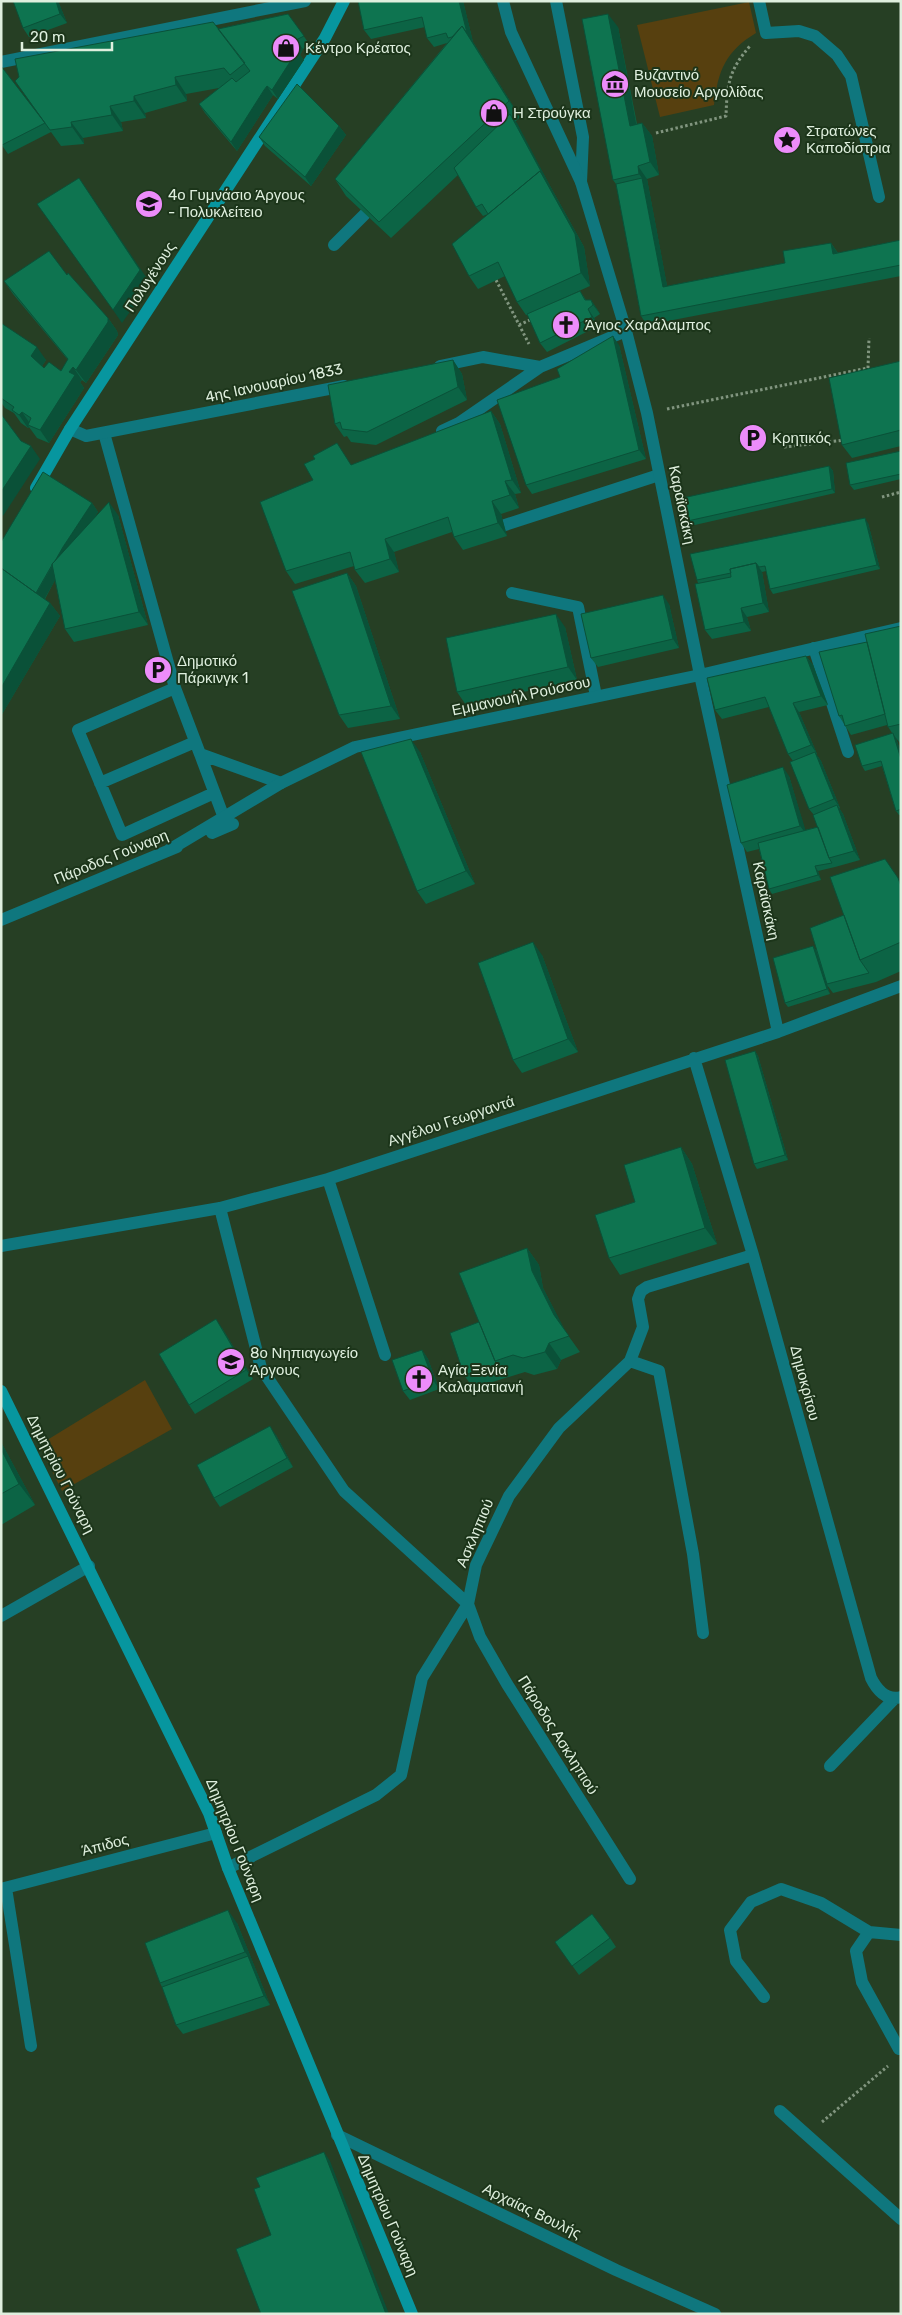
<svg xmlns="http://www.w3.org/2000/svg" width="902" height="2315" viewBox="0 0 902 2315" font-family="Rubik,sans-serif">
  <rect width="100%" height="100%" fill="#263f24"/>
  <path fill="#57400f" d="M749 2 756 33C726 51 718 70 714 105L660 117 637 25Z
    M145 1380 172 1429 62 1491 39 1445Z"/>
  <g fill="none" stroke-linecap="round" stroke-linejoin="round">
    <path stroke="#81957f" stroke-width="3" stroke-dasharray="2.5 2.5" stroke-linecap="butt" d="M656 133 726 116C727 84 729 70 750 46
      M496 280 529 344
      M519 325 532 319
      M667 409 868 368 869 338
      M784 447 845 440
      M882 497 901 492
      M822 2122 888 2066"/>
    <path stroke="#0f777e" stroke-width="12" d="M556 1 583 137 581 182
      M759 1 766 33 799 31 815 36 837 55 851 76 879 197
      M334 245 365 214
      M104 433 175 688 200 754 281 783
      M505 525 659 475
      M512 593 578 607 596 696
      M814 648 848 752
      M175 688 78 730 122 835 214 793
      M200 754 224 818
      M100 783 195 742"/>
    <path stroke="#0f777e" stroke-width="12" d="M503 1 511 32 581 182 626 331 647 413 700 675 778 1032
      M1 62 305 1
      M440 366 483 357 540 367 626 331
      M70 429 86 436 344 386
      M442 431 459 423 540 367
      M212 833 233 824
      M169 850 281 783 355 747 700 675 901 628
      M1 920 177 847
      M694 1058 753 1255 871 1678C877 1690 886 1701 901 1697
      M328 1179 385 1355
      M220 1208 261 1368 344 1491 468 1604 480 1637 507 1684 630 1879
      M1 1246 220 1208 328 1179 778 1032 901 986
      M630 1361 659 1371 693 1554 703 1633
      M1 1616 89 1566
      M830 1766 894 1699
      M228 1868 376 1795 401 1775 422 1678 468 1604 476 1565 509 1496 559 1428 630 1361 643 1327 638 1299 641 1291 647 1287 753 1255
      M6 1888 31 2046
      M1 1889 216 1833
      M869 1932 856 1951 862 1982 899 2049
      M764 1997 736 1961 730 1930 751 1902 781 1889 821 1903 869 1932 901 1935
      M780 2111 901 2219
      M337 2135 616 2270 715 2314"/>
    <path stroke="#07969f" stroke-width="12" d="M36 488 70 429 325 38 344 1
      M1 1391 209 1813 228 1868 412 2314"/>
  </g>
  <path fill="#0c6445" d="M58 1 67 23 29 37 23 28Z
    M358 1H463L473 42 520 117 515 122 549 184 584 247 590 286 548 305 580 291 586 300H591L597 309 600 314 594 318 598 326 547 352 540 343 528 315H526L517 302 505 276 478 289 469 276 488 214 483 216 476 207 458 175 391 238 346 196 335 179 447 43 434 47 427 38 425 27 371 39 364 30Z
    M288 14 310 45 303 49 300 55 304 60 278 99 273 95 237 151 205 113 199 104 219 88 186 94 187 101 145 113 146 118 121 122 123 131 83 138 84 144 61 146 51 132 8 154 1 144 218 29Z
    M618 27 637 124 642 123 652 136 659 175 647 179 667 286 785 263 831 243 838 253 901 240V276L647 325 641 316 616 184 613 180Z
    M339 126 346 135 311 186 265 146 259 137Z
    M67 275 108 318 117 331 118 335 86 383 82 380 80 382 84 388 49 443 37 438 29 427 28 428 21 423 14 413 5 408 1 402V323L46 360 42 366 44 368 61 371 68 360 13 294 4 281Z
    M619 345 646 459 532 494 526 485 560 377Z
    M453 360 462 374 467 400 376 445 351 442 347 436 344 437 335 424Z
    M901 361V446L852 458 842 445Z
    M491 411 500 424 521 493 515 494 519 508 501 514 507 536 463 550 454 537 452 532 394 552 399 572 365 583 355 570 354 566 295 584 286 571 313 480 315 459 352 465Z
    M901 451V479L854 490 850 485Z
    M829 466 833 471 835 493 686 527 683 522Z
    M92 503 98 512 93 519 118 515 148 625 74 642 65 629 55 580 45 599 50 603 60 616 1 716V542Z
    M868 523 880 569 773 594 770 589 766 571 762 572 769 612 747 617 751 631 712 639 705 630 698 583 697 580Z
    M347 573 356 586 400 719 348 728 339 715Z
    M669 604 679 648 598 667 591 658Z
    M901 626V743H900L896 738 901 753V815H899L896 811 882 766 865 771 862 766 892 733 887 725 851 735 839 716 867 642Z
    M565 627 577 680 466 705 457 692Z
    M806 656 813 665 828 705 799 712 817 754H816L821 761 840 808H839L843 814 860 860 835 867 818 871 821 880 772 894 769 889 759 849 747 852 741 843 789 776 805 830 818 827 814 815 809 809 793 761 788 754 769 707 722 719 715 710Z
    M420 752 475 884 426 904 417 891Z
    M901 881V971L876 982 833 993 827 985 830 994 788 1007 785 1003 813 946 816 950 844 915Z
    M542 955 578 1052 522 1073 513 1060Z
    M755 1051 758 1056 788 1160 757 1169 754 1164Z
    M681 1147 692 1164 717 1244 620 1275 609 1258 635 1202Z
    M527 1248 539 1265 543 1288 565 1331 580 1352 561 1360 557 1369 534 1375 525 1372 473 1388 464 1375Z
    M222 1328 253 1379 195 1414 189 1405Z
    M422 1350 428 1359 439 1389 410 1400 403 1391Z
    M276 1435 293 1467 220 1507 214 1498Z
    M1 1442 35 1505 1 1525Z
    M237 1923 270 2005 183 2034 176 2025 162 1987 160 1983Z
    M610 1938 616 1947 579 1975 555 1942Z"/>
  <path fill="#0a5138" d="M56 1H58L67 23 60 14Z
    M459 1H463L473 42 520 117 509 101 462 26Z
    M608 14 618 27 639 139 630 126Z
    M296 40 303 49 300 55 304 60 278 99 272 90Z
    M175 77 186 94 187 101 176 85Z
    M267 86 273 95 237 151 231 142Z
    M134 96 145 113 146 118 134 101Z
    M110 106 121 122 123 131 112 115Z
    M510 114 517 123 549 184 584 247 590 286 581 273 540 171Z
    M71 122 83 138 84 144 72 127Z
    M642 123 652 136 659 175 650 162Z
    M339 126 346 135 311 186 305 177Z
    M638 166 647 179 669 296 663 287 642 178 639 174Z
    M88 191 150 283 122 323 113 310Z
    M831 243 837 252 839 263 833 254Z
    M591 300 597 309 600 314 593 305Z
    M588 309 594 318 598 326 592 317Z
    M108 318 117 331 118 335 86 383 76 370Z
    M613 336 619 345 646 459 639 450Z
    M37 347 46 360 40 369 31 356Z
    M453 360 462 374 467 400 458 387Z
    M73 367 82 380 80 382 84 388 49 443 40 430 69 372Z
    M491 411 500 424 521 493 512 480Z
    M22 412 31 425H28L29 427 28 428 19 415Z
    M31 446 40 459 3 516 1 513V492Z
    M829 466 833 471 835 493 832 489Z
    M505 481 515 494 519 508 510 495Z
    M492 501 501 514 507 536 498 523Z
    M109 502 118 515 148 625 139 612Z
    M92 503 98 512 69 556 42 603 36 594 63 547Z
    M865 518 868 523 880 569 877 565Z
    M385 539 394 552 399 572 390 559Z
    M756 563 762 572 769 612 763 603Z
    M347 573 356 586 400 719 391 706Z
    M663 595 669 604 679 648 673 639Z
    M50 603 60 616 1 716V688Z
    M741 608 747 617 751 631 744 622Z
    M556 614 565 627 577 680 568 667Z
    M806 656 813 665 828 705 821 696Z
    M793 703 799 712 817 754 811 745Z
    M893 734 896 738 901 753V759Z
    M411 739 420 752 475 884 466 871Z
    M815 752 821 761 840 808 834 799Z
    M783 767 789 776 807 835 800 826Z
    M837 805 843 814 860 860 854 851Z
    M815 866 818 871 821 880 818 875Z
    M533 942 542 955 578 1052 568 1039Z
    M813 946 816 950 830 994 827 989Z
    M755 1051 758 1056 788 1160 785 1155Z
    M681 1147 692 1164 717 1244 705 1228Z
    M527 1248 539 1265 543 1288 566 1332 554 1315 532 1271Z
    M216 1319 222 1328 253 1379 246 1370Z
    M549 1343 561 1360 557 1369 545 1352Z
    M422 1350 428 1359 439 1389 433 1380Z
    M270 1426 276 1435 293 1467 287 1458Z
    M1 1442 35 1505 19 1484 1 1449Z
    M228 1910 237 1923 254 1965 245 1952Z
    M248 1956 254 1965 270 2005 264 1996Z
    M324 2152 330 2161 389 2314H386Z"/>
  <path fill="#0e7450" stroke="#0a5138" d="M13 1H56L60 14 23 28Z
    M358 1H459L467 33 462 26 452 37 448 38 446 33 427 38 422 17 364 30Z
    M288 14 304 36 296 40 293 46 297 51 272 90 267 86 264 90 231 142 199 104 232 78 236 82 250 71 218 29Z
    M608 14 630 126 642 123 650 162 638 166 639 174 613 180 582 19Z
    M213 22 245 63 230 75 224 68 175 77 176 85 134 96V101L110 106 112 115 71 122 72 127 50 130 15 81 19 77 15 59Z
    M462 26 509 101 379 222 335 179Z
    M1 66 45 123 2 145 1 144Z
    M297 84 339 126 305 177 259 137Z
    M510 114 543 175 540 171 488 214 482 204 476 207 454 168Z
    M540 171 575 234 581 273 517 302 498 262 469 276 452 244Z
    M79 178 140 270 113 310 37 204Z
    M642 178 663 287 785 263 783 251 831 243 833 254 901 240V265L641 316 616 184Z
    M49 251 67 275 68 273 108 318V322L76 370 73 367 69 372 75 375 40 430 28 425 31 418 22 412 19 415 12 410 14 407 1 398V323L37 347 31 356 44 368 49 362 61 371 68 359 4 281Z
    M580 291 585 300H591L593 305 588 309 592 317 540 343 527 314Z
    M613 336 639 450 526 485 497 400 560 377 557 369Z
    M453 360 458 387 367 432 342 429 340 422 335 424 328 385Z
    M901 361V430L842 445 829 378Z
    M491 411 512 480 505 481 510 495 492 501 498 523 454 537 448 517 385 539 390 559 355 570 350 552 286 571 260 502 313 480 304 464 315 459 313 456 337 443 351 465Z
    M1 414 21 441 31 446 1 492Z
    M901 451V474L850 485 846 463Z
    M829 466 832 489 683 522 678 499Z
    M43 472 92 503 63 547 55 561 52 564V565L36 593 1 568V542Z
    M109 502 139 612 65 629 52 564Z
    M865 518 877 565 770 589 765 566 759 567 756 563 730 569 731 573 697 580 690 554Z
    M756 563 763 603 741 608 744 622 705 630 695 584 731 577 730 569Z
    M1 568 50 603 1 688Z
    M347 573 391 706 339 715 292 591Z
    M663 595 673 639 591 658 581 614Z
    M556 614 568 667 457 692 446 638Z
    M901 626V724L888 727 865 634Z
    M867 642 885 714 845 726 842 715 839 716 819 652Z
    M806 656 821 696 793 703 811 745 788 754 765 697 715 710 707 678Z
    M893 733 901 759V809L896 811 881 761 862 766 855 745Z
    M411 739 466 871 417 891 361 752Z
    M815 752 834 799 809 809 790 762Z
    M783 767 800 826 741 843 727 785Z
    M837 805 854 851 829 858 813 815Z
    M818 827 829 858 832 863 815 866 818 875 769 889 758 843Z
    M885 859 898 878 901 886V942L860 960 830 877Z
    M844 915 860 960 869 973 827 984 810 928Z
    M533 942 568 1039 513 1060 478 963Z
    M813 946 827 989 785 1003 773 958Z
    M755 1051 785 1155 754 1164 725 1060Z
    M681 1147 705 1228 609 1258 595 1215 635 1202 624 1165Z
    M527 1248 532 1271 554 1315 569 1336 549 1343 545 1352 523 1358 513 1355 495 1361 459 1273Z
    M216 1319 246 1370 189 1405 159 1354Z
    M479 1322 495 1361 497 1364 464 1375 450 1333Z
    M422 1350 433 1380 403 1391 392 1360Z
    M270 1426 287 1458 214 1498 197 1465Z
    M1 1449 19 1484 1 1494Z
    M228 1910 245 1952 160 1983 145 1943Z
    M592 1914 610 1938 572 1966 555 1942Z
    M248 1956 264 1996 176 2025 162 1987Z
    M324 2152 386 2314H261L236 2249 271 2235 254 2189 260 2187 256 2178Z"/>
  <defs>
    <symbol id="shop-disc" viewBox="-11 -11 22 22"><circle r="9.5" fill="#ec8cfa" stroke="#1c351a"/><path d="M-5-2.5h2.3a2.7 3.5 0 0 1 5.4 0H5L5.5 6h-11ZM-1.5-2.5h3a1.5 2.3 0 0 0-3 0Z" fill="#111"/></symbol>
    <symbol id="museum-disc" viewBox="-11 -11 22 22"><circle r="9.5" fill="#ec8cfa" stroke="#1c351a"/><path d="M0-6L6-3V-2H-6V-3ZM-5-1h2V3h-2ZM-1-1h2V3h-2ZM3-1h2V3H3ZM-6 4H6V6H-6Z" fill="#111"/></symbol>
    <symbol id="sight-disc" viewBox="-11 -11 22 22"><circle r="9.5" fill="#ec8cfa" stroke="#1c351a"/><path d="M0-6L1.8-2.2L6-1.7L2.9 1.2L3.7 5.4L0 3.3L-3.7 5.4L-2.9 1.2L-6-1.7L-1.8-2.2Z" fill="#111"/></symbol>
    <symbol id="school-disc" viewBox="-11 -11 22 22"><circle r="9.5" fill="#ec8cfa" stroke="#1c351a"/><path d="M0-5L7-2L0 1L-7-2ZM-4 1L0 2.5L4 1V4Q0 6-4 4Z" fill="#111"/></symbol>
    <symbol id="church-disc" viewBox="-11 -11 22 22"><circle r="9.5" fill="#ec8cfa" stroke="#1c351a"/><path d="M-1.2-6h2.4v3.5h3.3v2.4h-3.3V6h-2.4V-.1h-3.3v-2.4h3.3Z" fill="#111"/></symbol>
    <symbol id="parking-disc" viewBox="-11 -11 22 22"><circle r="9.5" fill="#ec8cfa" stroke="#1c351a"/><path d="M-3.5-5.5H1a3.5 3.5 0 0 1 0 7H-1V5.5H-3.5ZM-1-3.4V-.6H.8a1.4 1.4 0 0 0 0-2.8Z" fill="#111"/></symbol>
  </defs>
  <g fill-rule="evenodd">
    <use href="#shop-disc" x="270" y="32" width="32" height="32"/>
    <use href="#museum-disc" x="599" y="68" width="32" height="32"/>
    <use href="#shop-disc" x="478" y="97" width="32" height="32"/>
    <use href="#sight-disc" x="771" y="124" width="32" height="32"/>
    <use href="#school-disc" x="133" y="188" width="32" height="32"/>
    <use href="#church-disc" x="550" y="309" width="32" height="32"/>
    <use href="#parking-disc" x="737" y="422" width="32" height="32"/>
    <use href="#parking-disc" x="142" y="654" width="32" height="32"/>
    <use href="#school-disc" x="215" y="1346" width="32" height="32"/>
    <use href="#church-disc" x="403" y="1363" width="32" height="32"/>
  </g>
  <g text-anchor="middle" stroke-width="4" stroke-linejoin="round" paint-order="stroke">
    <g font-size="15" fill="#dfefde" stroke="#1c351a" text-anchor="start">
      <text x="305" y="53">Κέντρο Κρέατος</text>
      <text x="634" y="80">Βυζαντινό<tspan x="634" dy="17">Μουσείο Αργολίδας</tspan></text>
      <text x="513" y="118">Η Στρούγκα</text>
      <text x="806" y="136">Στρατώνες<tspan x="806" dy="17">Καποδίστρια</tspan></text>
      <text x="168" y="200">4ο Γυμνάσιο Άργους<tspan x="168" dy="17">- Πολυκλείτειο</tspan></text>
      <text x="585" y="330">Άγιος Χαράλαμπος</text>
      <text x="772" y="443">Κρητικός</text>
      <text x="177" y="666">Δημοτικό<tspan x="177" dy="17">Πάρκινγκ 1</tspan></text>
      <text x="250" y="1358">8ο Νηπιαγωγείο<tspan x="250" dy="17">Άργους</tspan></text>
      <text x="438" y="1375">Αγία Ξενία<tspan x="438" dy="17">Καλαματιανή</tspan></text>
    </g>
    <g font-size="15" fill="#dfefde" stroke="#1c351a">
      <text transform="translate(150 277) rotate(-57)" y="5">Πολυγένους</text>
      <text transform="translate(274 383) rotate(-12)" y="5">4ης Ιανουαρίου 1833</text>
      <text transform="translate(682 505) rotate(78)" y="5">Καραϊσκάκη</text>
      <text transform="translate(521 696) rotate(-12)" y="5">Εμμανουήλ Ρούσσου</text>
      <text transform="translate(111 857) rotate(-22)" y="5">Πάροδος Γούναρη</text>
      <text transform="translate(766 901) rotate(78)" y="5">Καραϊσκάκη</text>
      <text transform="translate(451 1121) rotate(-18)" y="5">Αγγέλου Γεωργαντά</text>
      <text transform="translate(805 1383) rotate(75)" y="5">Δημοκρίτου</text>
      <text transform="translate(61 1474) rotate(63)" y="5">Δημητρίου Γούναρη</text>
      <text transform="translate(475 1533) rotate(-67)" y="5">Ασκληπιού</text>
      <text transform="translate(558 1735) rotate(58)" y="5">Πάροδος Ασκληπιού</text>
      <text transform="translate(235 1840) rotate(68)" y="5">Δημητρίου Γούναρη</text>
      <text transform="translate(105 1845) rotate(-15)" y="5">Άπιδος</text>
      <text transform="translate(532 2211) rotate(26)" y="5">Αρχαίας Βουλής</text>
      <text transform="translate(388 2215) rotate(67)" y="5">Δημητρίου Γούναρη</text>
    </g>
  </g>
  <rect width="902" height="2315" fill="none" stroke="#dfefde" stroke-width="5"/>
  <path d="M22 42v8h90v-8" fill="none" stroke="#dfefde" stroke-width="2.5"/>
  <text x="30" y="42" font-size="15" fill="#dfefde" stroke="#1c351a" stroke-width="4" paint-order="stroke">20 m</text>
</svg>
